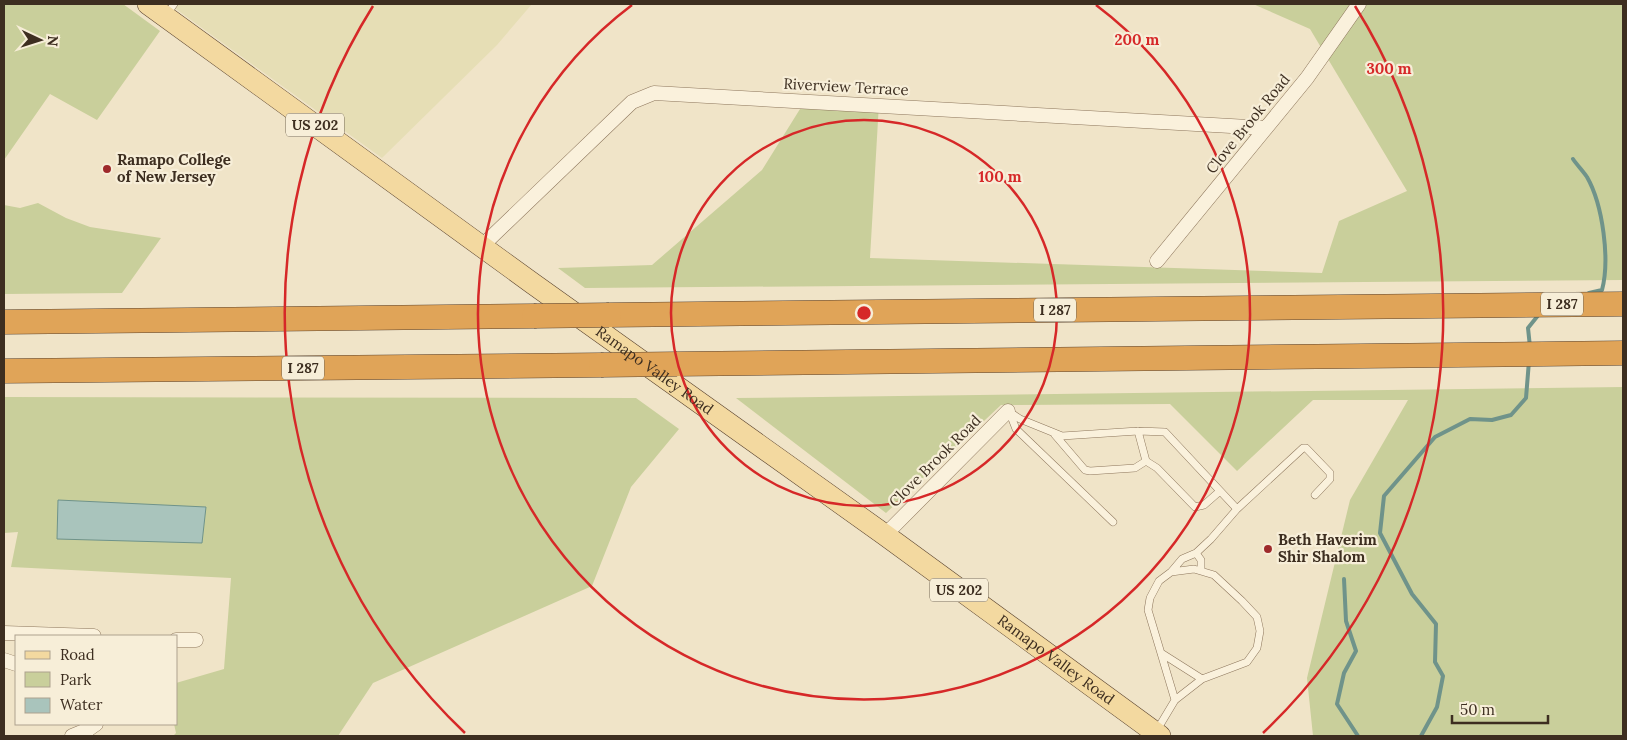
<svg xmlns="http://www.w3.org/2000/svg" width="1627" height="740" viewBox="0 0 1627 740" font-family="Lora,serif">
  <rect width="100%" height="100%" fill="#f0e4c8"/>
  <path fill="#e6deb5" d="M169 4H532L497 45 382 158Z"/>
  <path fill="#c9cf9b" d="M4 4H123L160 31 97 120 50 94 4 160Z
    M1253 4H1623V280L585 288 558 268 652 265 762 170 805 101 879 103 870 258 1322 273 1339 221 1407 191 1310 29Z
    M38 203 66 218 90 227 161 238 122 293 4 294V205L20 208Z
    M1623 387V736H1313L1307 678 1350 500 1408 400H1313L1237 471 1170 404 1001 405 886 513 736 398Z
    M4 397 636 398 679 429 631 487 592 586 373 683 338 736H173L176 733 174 724H176V683L224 669 231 578 11 567 18 532 4 533Z"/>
  <path fill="#a9c4bc" stroke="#6f938a" d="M58 500 206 507 202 543 57 539Z"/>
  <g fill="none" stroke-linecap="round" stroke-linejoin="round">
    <path stroke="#6f938a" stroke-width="4" d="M1573 159C1577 165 1583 171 1587 177 1603 205 1610 260 1602 290L1589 293
      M1530 347 1528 328 1540 313
      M1344 579 1346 621 1356 651 1344 673 1337 704 1358 736
      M1421 736 1437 707 1443 676 1435 662 1436 624 1412 594 1380 533 1384 496 1435 437 1470 419 1492 420 1511 415 1526 398 1529 361"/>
    <defs>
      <path id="service" d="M167 14 174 4
        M1008 411 1020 419 1062 436 1138 431 1165 432 1237 509 1303 448H1306L1330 473V479L1315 495
        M1009 411 1016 429 1113 522
        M1138 431 1146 461
        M1055 435 1085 470 1090 471 1135 468 1146 461 1157 468 1195 507 1204 505 1220 491
        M1196 553 1201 560V571
        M1171 572 1182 559 1196 553 1211 539 1237 509
        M1161 653 1202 679
        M1157 730 1175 700 1202 679 1247 662 1257 648 1260 631 1257 617 1242 601 1214 575 1194 569 1171 572 1159 581 1150 598 1148 610 1175 700"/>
      <path id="minor" d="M482 246 632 102 654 93 1266 128
        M1157 261 1307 78 1359 4
        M885 535 1008 411
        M4 633 94 636
        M176 640H196
        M4 660 16 664
        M72 736 89 729 96 724"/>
      <g id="primary">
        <path id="s1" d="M148 4 532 283 885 535 1160 736"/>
      </g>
      <path id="motorway" d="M609 315 1623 304
        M4 322 534 316
        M677 364 1623 353
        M4 371 601 365"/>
    </defs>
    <use href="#service" stroke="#8d765c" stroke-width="8"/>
    <use href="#minor" stroke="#8d765c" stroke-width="15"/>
    <use href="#primary" stroke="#5b4430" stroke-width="22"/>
    <use href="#motorway" stroke="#5b4430" stroke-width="25"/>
    <use href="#service" stroke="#faf1dc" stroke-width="7"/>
    <use href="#minor" stroke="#faf1dc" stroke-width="14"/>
    <use href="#primary" stroke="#f3d9a0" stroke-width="21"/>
    <use href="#motorway" stroke="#e0a458" stroke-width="24"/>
    <defs>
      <path id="motorway-bridge" d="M534 316 609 315
        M601 365 677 364"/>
    </defs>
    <use href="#motorway-bridge" stroke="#5b4430" stroke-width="25" stroke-linecap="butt"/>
    <use href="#motorway-bridge" stroke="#e0a458" stroke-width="24"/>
  </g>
  <g fill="none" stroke="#d62828" stroke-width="2.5">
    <circle cx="864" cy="313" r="193"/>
    <path d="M1096 5A386 386 0 1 1 632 5"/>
    <path d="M465 733A579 579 0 0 1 373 6M1355 6A579 579 0 0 1 1263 733"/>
  </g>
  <g fill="#9e2a2b" stroke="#f7eed8" stroke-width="2">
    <circle cx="107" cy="169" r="5"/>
    <circle cx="1268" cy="549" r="5"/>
  </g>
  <g text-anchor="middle" stroke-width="4.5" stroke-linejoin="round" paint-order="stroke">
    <g fill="#f7eed8" stroke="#756857" stroke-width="1">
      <rect x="286" y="113.5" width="58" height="23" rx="4"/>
      <rect x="1541" y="292.5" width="42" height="23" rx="4"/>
      <rect x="1034" y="298.5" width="42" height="23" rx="4"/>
      <rect x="282" y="356.5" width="42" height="23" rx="4"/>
      <rect x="930" y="578.5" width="58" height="23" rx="4"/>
    </g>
    <g font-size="14" font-weight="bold" fill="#3d2e20">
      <text x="315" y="130">US 202</text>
      <text x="1562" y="309">I 287</text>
      <text x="1055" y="315">I 287</text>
      <text x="303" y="373">I 287</text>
      <text x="959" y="595">US 202</text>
    </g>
    <g font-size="15" fill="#3d2e20" stroke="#f7eed8">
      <text transform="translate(846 87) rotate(3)" y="5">Riverview Terrace</text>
      <text transform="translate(1248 124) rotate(-51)" y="5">Clove Brook Road</text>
      <text dy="5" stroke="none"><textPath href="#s1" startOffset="625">Ramapo Valley Road</textPath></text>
      <text transform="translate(935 461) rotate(-45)" y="5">Clove Brook Road</text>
      <text dy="5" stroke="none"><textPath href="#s1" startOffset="1120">Ramapo Valley Road</textPath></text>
    </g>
    <g font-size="15" font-weight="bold" fill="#3d2e20" stroke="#f7eed8" text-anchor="start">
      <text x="117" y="165">Ramapo College<tspan x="117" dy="17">of New Jersey</tspan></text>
      <text x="1278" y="545">Beth Haverim<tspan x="1278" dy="17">Shir Shalom</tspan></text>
    </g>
  </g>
  <circle cx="864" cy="313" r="8" fill="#d62828" stroke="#f7eed8" stroke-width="2.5"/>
  <g font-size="15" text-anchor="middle" font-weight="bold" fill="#d62828" stroke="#f7eed8" stroke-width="4.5" stroke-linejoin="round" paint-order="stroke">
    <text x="1137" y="45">200 m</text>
    <text x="1389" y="74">300 m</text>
    <text x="1000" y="182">100 m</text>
  </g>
  <rect width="1627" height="740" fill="none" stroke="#3d2e20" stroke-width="10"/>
  <rect x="15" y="635" width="162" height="90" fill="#f7eed8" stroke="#ada18e"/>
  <rect x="25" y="651" width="25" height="8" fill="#f3d9a0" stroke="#ada18e"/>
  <text x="60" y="660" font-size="15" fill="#3d2e20">Road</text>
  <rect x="25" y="672" width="25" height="15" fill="#c9cf9b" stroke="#ada18e"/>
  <text x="60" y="685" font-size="15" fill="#3d2e20">Park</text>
  <rect x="25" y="698" width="25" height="15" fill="#a9c4bc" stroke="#ada18e"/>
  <text x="60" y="710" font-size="15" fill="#3d2e20">Water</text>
  <g transform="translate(40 40) rotate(94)" stroke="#f7eed8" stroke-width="4" paint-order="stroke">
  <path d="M0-4L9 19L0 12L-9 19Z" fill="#3d2e20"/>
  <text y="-8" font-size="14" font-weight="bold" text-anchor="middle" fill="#3d2e20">N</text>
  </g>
  <path d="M1452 715v8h96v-8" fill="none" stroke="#3d2e20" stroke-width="2.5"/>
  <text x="1460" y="715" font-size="15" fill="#3d2e20" stroke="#f7eed8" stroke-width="4" paint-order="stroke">50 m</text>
</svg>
